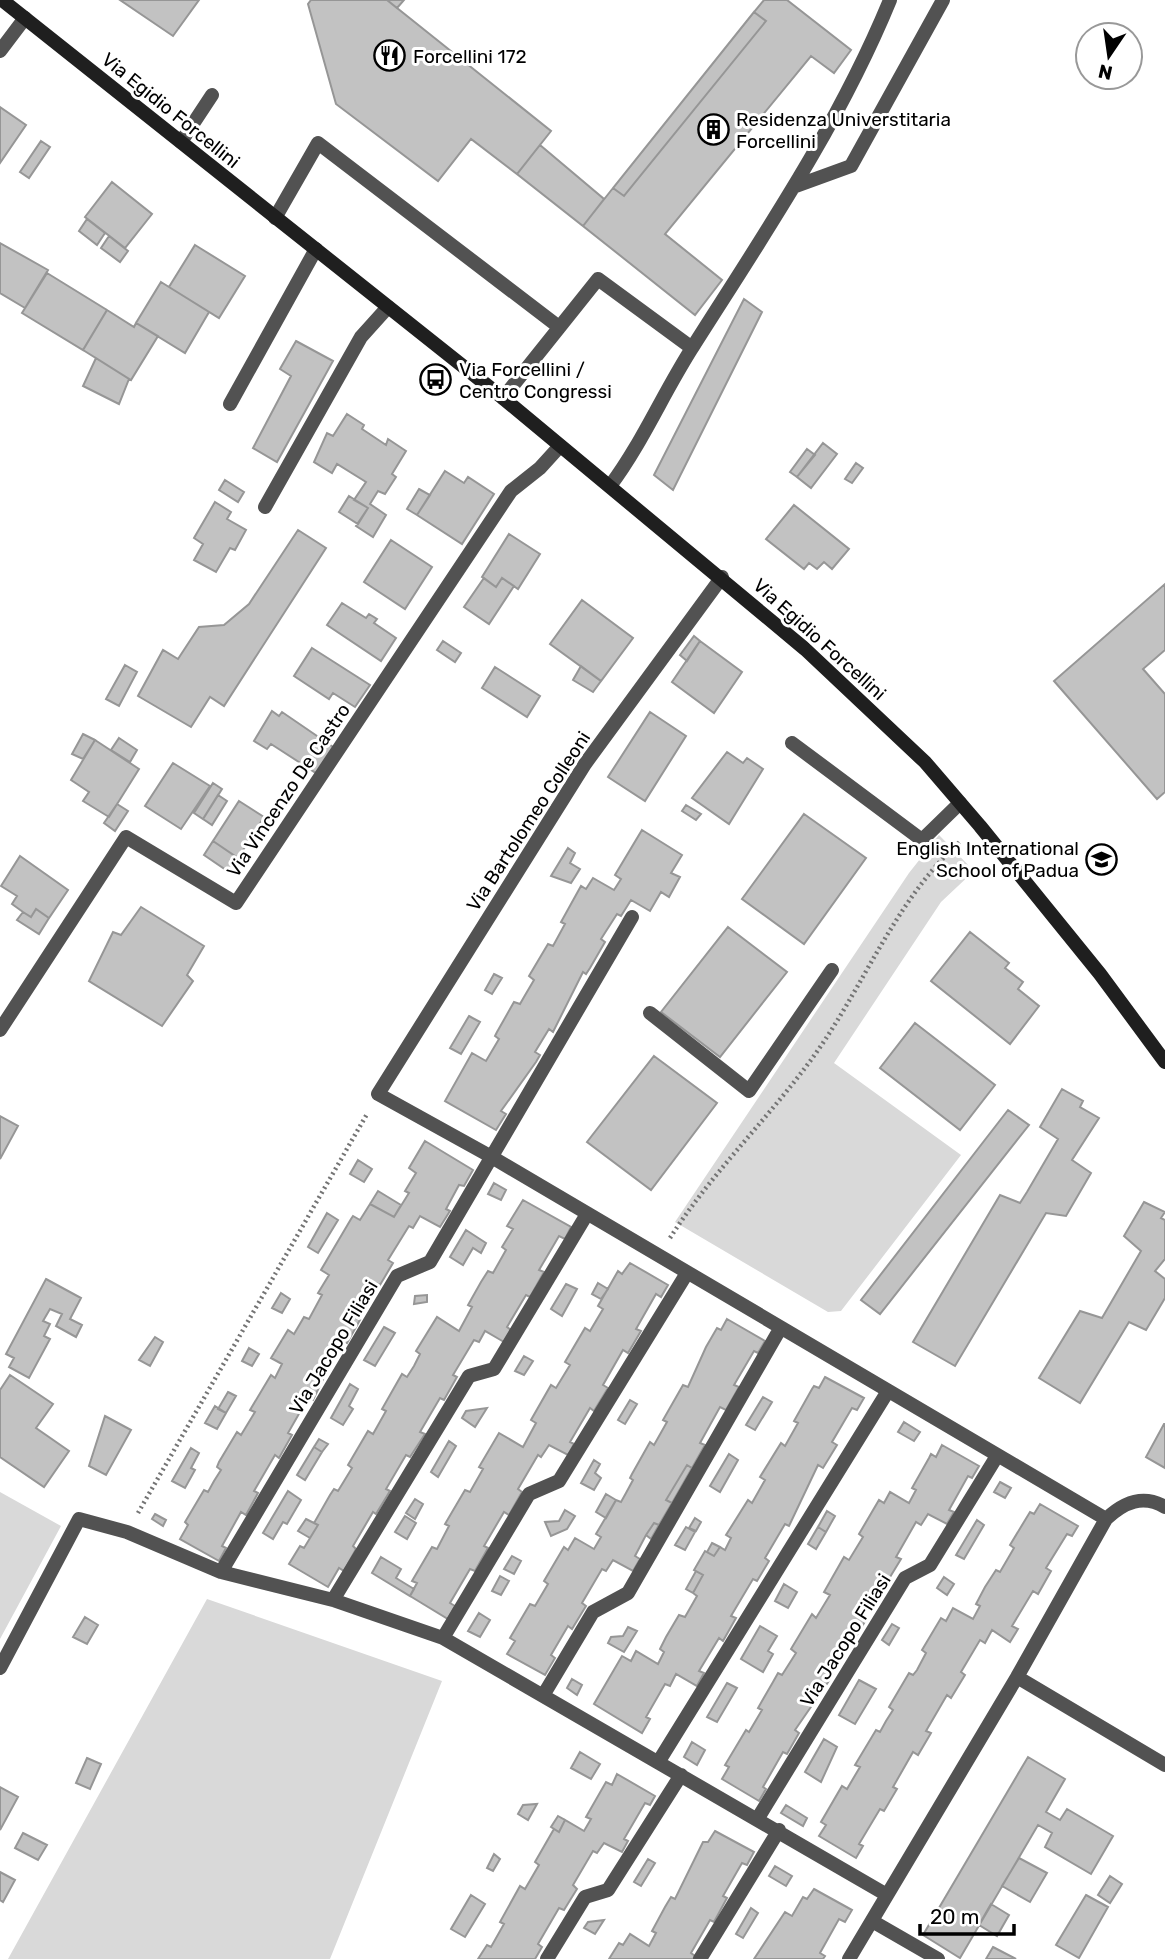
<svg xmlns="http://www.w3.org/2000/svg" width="1165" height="1959" viewBox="0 0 1165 1959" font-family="Rubik,sans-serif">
  <rect width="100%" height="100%" fill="#fff"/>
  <path fill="#d9d9d9" d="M939 835 974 871 941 902 834 1063 961 1155 841 1311 828 1312 675 1222 909 873Z
    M0 1492 61 1526 0 1639Z
    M207 1599 442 1681 330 1959H8Z"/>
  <path fill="#c2c2c2" stroke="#969696" stroke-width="2" d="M120 0H199L173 36Z
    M311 0H387L551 131 517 174 471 139 438 181 336 104 308 4Z
    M387 0H404L397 8Z
    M764 0H787L851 50 834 73 811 56 665 234 722 280 695 315 583 226 613 188 624 196 766 21 754 12Z
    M754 12 766 21 624 196 613 188Z
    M0 107 26 125 0 163Z
    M41 141 50 147 29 178 20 172Z
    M540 145 604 199 583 226 517 174Z
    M112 182 152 214 125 248 85 217Z
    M87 219 105 233 97 245 79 231Z
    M109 236 128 251 120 262 101 248Z
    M0 243 48 270 25 308 0 293Z
    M195 245 245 276 219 318 169 287Z
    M47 273 107 310 83 350 22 313Z
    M161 282 209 312 185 353 136 323Z
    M744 299 762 312 673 490 654 475Z
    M107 310 134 327 136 323 158 336 131 380 83 350Z
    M296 341 333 361 277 462 253 448 291 376 280 369Z
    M96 358 129 379 119 404 83 386Z
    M347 414 364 425 362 429 386 445 388 439 406 451 392 474 396 477 385 494 378 491 370 504 386 515 373 537 356 526 368 508 354 500 366 482 337 464 332 473 314 462 327 433 333 436Z
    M823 443 837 454 811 488 797 477Z
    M807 449 815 455 797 477 790 472Z
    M856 463 863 468 852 483 845 479Z
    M445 471 464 483 468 477 494 494 462 544 417 515Z
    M225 480 244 492 238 502 219 490Z
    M419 489 430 495 417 515 407 509Z
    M349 496 368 508 358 524 339 512Z
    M215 502 231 512 227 519 246 530 235 550 230 548 216 572 194 560 203 544 194 538Z
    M794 505 849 549 832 569 824 562 817 569 809 563 804 569 766 539Z
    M298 530 326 548 224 706 210 697 191 727 138 696 163 650 178 659 199 627 224 625 249 604Z
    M509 534 540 554 518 589 502 578 496 587 482 577Z
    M391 540 432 567 405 609 364 582Z
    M484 578 496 587 502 578 514 586 489 624 464 607Z
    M1165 584V650L1143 669 1165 694V792L1157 799 1054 681Z
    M582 600 633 638 601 681 550 644Z
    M342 603 366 618 369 614 377 619 374 623 396 638 381 661 327 625Z
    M694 636 700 641 687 661 680 655Z
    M443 641 461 653 455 662 437 650Z
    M700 641 742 672 714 713 672 682Z
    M312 648 370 685 355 707 333 693 329 699 294 676Z
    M125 665 137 672 119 706 106 699Z
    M581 666 601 681 593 692 573 680Z
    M495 667 540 696 527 717 482 688Z
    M272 711 279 716 282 712 336 749 319 775 271 744 267 749 254 741Z
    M650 712 686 736 645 801 608 777Z
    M83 734 95 740 83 759 72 754Z
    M119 738 137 750 130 762 111 750Z
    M95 740 139 769 109 817 83 801 89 792 71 780Z
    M727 752 743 763 747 758 763 769 729 824 692 798Z
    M173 763 210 786 181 829 145 806Z
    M213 783 222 789 203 819 194 813Z
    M218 795 227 801 212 825 203 819Z
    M239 801 264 817 238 858 213 841Z
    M117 804 128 811 115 831 104 823Z
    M686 805 701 814 696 820 682 811Z
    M804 814 866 858 804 944 742 899Z
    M642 830 682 855 671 873 680 877 669 897 661 892 650 911 631 900 621 916 617 914 601 939 605 942 590 968 586 974 583 972 553 1032 549 1029 535 1052 540 1055 536 1062 501 1111 506 1114 496 1130 445 1101 472 1053 486 1061 499 1039 495 1036 497 1032 514 1002 520 1004 524 997 534 980 529 976 548 944 553 946 565 924 561 922 581 886 586 889 593 878 614 890 621 879 615 875Z
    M213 841 238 858 229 872 204 855Z
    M568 848 575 853 570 863 580 869 571 883 551 876Z
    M20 856 68 890 49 918 36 909 31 917 23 912 12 904 17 896 1 886Z
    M141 907 204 946 187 975 193 981 162 1026 89 981 113 932 121 935Z
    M36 909 49 918 39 934 17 920 23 912 31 917Z
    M728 927 787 972 720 1057 661 1012Z
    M970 932 1009 963 1005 968 1023 982 1018 989 1039 1006 1010 1044 931 981Z
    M494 974 502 978 492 994 485 990Z
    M469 1016 480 1022 461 1054 450 1048Z
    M915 1023 995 1085 960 1130 880 1068Z
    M654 1056 717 1103 651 1190 587 1142Z
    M1062 1089 1083 1101 1080 1107 1099 1118 1072 1160 1091 1173 1066 1216 1046 1213 955 1366 913 1342 1000 1195 1020 1203 1027 1192 1058 1139 1040 1127Z
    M1008 1110 1029 1125 880 1314 861 1300Z
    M0 1116 18 1126 0 1159Z
    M425 1141 473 1170 464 1186 459 1185 446 1209 450 1211 440 1227 420 1216 413 1228 409 1226 388 1260 393 1263 380 1285 376 1283 356 1318 360 1320 347 1343 342 1340 313 1400 308 1398 288 1433 292 1435 279 1458 275 1455 254 1491 258 1493 246 1515 241 1512 222 1546 226 1548 219 1561 180 1539 188 1525 185 1522 204 1490 208 1492 214 1481 221 1470 217 1467 219 1462 237 1432 241 1435 255 1412 250 1410 271 1375 275 1378 282 1364 271 1358 288 1330 294 1334 304 1317 309 1319 322 1295 318 1293 329 1275 321 1270 351 1219 353 1216 360 1220 370 1204 394 1217 409 1193 405 1191 416 1173 409 1168Z
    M358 1160 372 1169 364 1182 350 1174Z
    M494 1183 506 1190 501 1200 488 1194Z
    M378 1191 401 1205 394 1217 370 1204Z
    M523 1200 571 1227 565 1239 559 1236 539 1270 544 1272 530 1297 526 1295 507 1327 511 1330 504 1342 485 1331 479 1342 474 1340 453 1375 457 1377 444 1400 440 1398 420 1432 425 1434 410 1457 406 1455 386 1489 390 1491 376 1514 373 1512 353 1546 356 1549 344 1571 339 1568 328 1587 289 1564 300 1546 304 1548 318 1525 314 1523 330 1495 334 1489 338 1491 352 1468 348 1465 368 1431 373 1434 386 1411 382 1409 402 1374 407 1377 414 1366 420 1354 416 1351 437 1317 459 1331 472 1307 468 1305 481 1282 488 1271 493 1273 506 1250 502 1247 513 1229 507 1226Z
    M1144 1202 1165 1212 1161 1218 1165 1220V1259L1155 1271 1165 1279V1298L1146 1330 1129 1322 1080 1403 1039 1378 1080 1311 1102 1318 1141 1251 1124 1236Z
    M327 1213 338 1220 318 1253 308 1247Z
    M466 1230 486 1243 481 1253 473 1248 463 1265 450 1257Z
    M630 1263 668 1285 661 1297 656 1294 636 1329 641 1331 628 1353 623 1350 603 1385 608 1388 594 1411 590 1408 570 1442 574 1444 568 1455 549 1445 541 1457 538 1455 518 1489 522 1492 509 1515 504 1512 484 1546 488 1548 475 1571 470 1569 450 1603 455 1606 448 1619 410 1596 417 1583 412 1581 432 1547 437 1549 449 1526 445 1524 465 1490 470 1492 483 1469 479 1467 499 1433 523 1447 536 1423 531 1420 551 1385 556 1388 570 1365 565 1362 585 1328 590 1331 603 1309 598 1306 618 1271 622 1274Z
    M46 1279 81 1298 70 1319 82 1325 76 1337 56 1326 62 1314 50 1309 43 1321 50 1324 44 1336 50 1339 29 1378 9 1367 14 1358 6 1354Z
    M598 1283 608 1289 601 1299 592 1294Z
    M566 1284 577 1289 562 1316 551 1309Z
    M281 1293 290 1299 282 1313 272 1308Z
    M427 1295V1302L414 1304 415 1296Z
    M727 1319 765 1341 758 1353 754 1351 734 1385 739 1387 726 1410 720 1407 700 1443 705 1445 692 1468 687 1465 666 1500 672 1503 659 1525 654 1523 646 1535 635 1556 640 1559 633 1571 613 1560 606 1571 602 1569 582 1603 586 1606 572 1629 568 1626 551 1655 555 1658 545 1675 507 1654 515 1641 510 1638 530 1604 535 1606 548 1584 544 1581 564 1547 568 1550 575 1538 594 1549 601 1537 596 1534 616 1500 621 1502 626 1493 633 1480 630 1478 632 1474 650 1442 654 1445 667 1422 663 1420 683 1385 688 1387 706 1347 717 1328 721 1330Z
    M384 1327 395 1333 375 1366 364 1360Z
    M155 1337 163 1342 150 1366 139 1360Z
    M249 1348 259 1354 252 1366 242 1361Z
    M524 1356 533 1361 524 1375 515 1371Z
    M10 1375 53 1404 36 1428 69 1451 44 1487 0 1457V1390Z
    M825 1377 864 1398 857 1410 852 1408 832 1442 837 1445 823 1468 818 1465 789 1526 785 1524 765 1558 769 1561 757 1581 753 1579 731 1616 736 1618 723 1641 719 1638 699 1671 704 1673 697 1686 676 1674 670 1686 665 1684 646 1717 650 1719 642 1733 594 1704 622 1656 631 1661 636 1651 658 1664 664 1652 660 1649 666 1637 679 1615 685 1617 697 1596 693 1593 703 1575 694 1570 705 1551 714 1556 720 1547 725 1550 731 1538 726 1535 748 1500 752 1503 765 1480 760 1477 781 1443 785 1446 798 1423 794 1421 812 1389 814 1386 819 1388Z
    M350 1384 358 1389 349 1406 353 1409 343 1425 331 1418Z
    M228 1392 236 1396 226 1413 218 1409Z
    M763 1397 772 1402 755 1430 746 1425Z
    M630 1400 637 1404 625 1424 618 1420Z
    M215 1406 226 1413 217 1429 205 1423Z
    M487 1408 475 1427 462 1418 466 1411Z
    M105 1416 131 1430 106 1475 89 1466Z
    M904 1422 920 1432 914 1441 898 1432Z
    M1164 1424H1165V1468L1146 1457Z
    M319 1439 328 1444 322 1452 314 1447Z
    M449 1441 456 1446 438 1477 431 1472Z
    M942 1445 979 1466 972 1478 968 1476 949 1510 954 1512 947 1524 928 1514 921 1525 916 1522 896 1557 901 1559 887 1582 882 1580 862 1614 867 1618 854 1640 849 1637 829 1672 833 1675 795 1730 799 1733 787 1754 783 1752 763 1787 766 1789 759 1801 722 1779 729 1767 725 1765 746 1730 749 1732 762 1710 758 1708 773 1682 778 1673 782 1675 796 1653 791 1649 812 1614 816 1618 830 1595 824 1592 844 1557 849 1560 863 1537 859 1534 879 1500 884 1503 890 1492 909 1503 916 1490 912 1488 929 1458 931 1454 936 1457Z
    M314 1447 322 1452 305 1480 297 1475Z
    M191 1448 199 1453 191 1468 195 1470 185 1488 172 1481Z
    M729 1454 738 1460 720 1492 710 1486Z
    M594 1460 600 1464 595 1473 601 1478 594 1490 581 1483Z
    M687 1465 692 1468 672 1503 666 1500Z
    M1000 1482 1011 1488 1005 1498 994 1492Z
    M288 1491 301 1500 287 1524 283 1522 273 1539 263 1533Z
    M606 1494 616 1500 606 1518 596 1512Z
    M415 1499 423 1504 415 1519 406 1513Z
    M1040 1504 1078 1526 1072 1536 1067 1534 1046 1568 1051 1571 1038 1594 1033 1591 1012 1626 1018 1629 1010 1642 992 1630 985 1643 980 1640 961 1672 965 1675 951 1698 947 1695 926 1731 931 1733 918 1755 913 1752 893 1787 897 1789 884 1811 880 1809 859 1844 863 1846 856 1858 819 1836 826 1825 821 1822 842 1786 847 1789 860 1767 855 1765 876 1730 880 1732 886 1721 893 1710 889 1707 909 1673 913 1675 917 1670 926 1653 922 1650 941 1618 946 1621 953 1608 973 1619 980 1606 976 1604 985 1587 996 1570 1000 1572 1014 1548 1010 1545 1030 1512 1034 1514Z
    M565 1510 575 1516 567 1529 551 1536 545 1522 559 1521Z
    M827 1511 835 1516 826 1532 818 1527Z
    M155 1514 166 1520 163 1526 152 1519Z
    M405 1516 416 1523 407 1539 395 1532Z
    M695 1518 701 1522 696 1531 689 1528Z
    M306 1519 318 1525 310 1538 298 1531Z
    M977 1520 984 1525 964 1559 956 1555Z
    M654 1523 659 1525 651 1539 646 1535Z
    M686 1527 695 1532 685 1550 675 1545Z
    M818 1527 826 1532 816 1549 808 1544Z
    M712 1543 720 1547 714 1556 707 1552Z
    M512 1556 521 1561 514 1574 504 1569Z
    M381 1557 401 1569 396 1578 414 1589 410 1596 372 1573Z
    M696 1571 703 1575 693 1593 686 1589Z
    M500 1576 509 1581 501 1595 492 1591Z
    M944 1577 954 1584 947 1595 937 1588Z
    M784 1584 797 1592 788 1608 775 1601Z
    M479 1613 490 1620 480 1637 468 1631Z
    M85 1617 98 1625 87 1644 73 1637Z
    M892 1624 899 1628 889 1645 882 1640Z
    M760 1626 777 1636 768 1651 773 1654 763 1672 741 1659Z
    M628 1627 637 1631 624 1652 608 1643 611 1637 623 1636Z
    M572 1679 582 1685 577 1695 567 1688Z
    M859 1680 876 1689 855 1724 839 1715Z
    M727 1683 737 1688 717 1722 707 1717Z
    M824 1739 837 1747 821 1782 805 1772Z
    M692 1742 705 1750 697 1765 684 1757Z
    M580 1752 600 1764 591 1779 571 1768Z
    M1028 1757 1065 1779 1046 1812 1060 1820 1067 1809 1113 1836 1091 1874 1045 1847 1052 1833 1038 1825 960 1958 923 1935Z
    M87 1758 101 1764 90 1789 76 1783Z
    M617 1774 655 1796 650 1805 645 1803 624 1839 628 1841 622 1852 604 1843 597 1853 593 1851 573 1885 577 1889 564 1910 559 1908 538 1944 542 1947 535 1959H478L487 1945 491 1947 504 1924 500 1922 520 1886 525 1889 539 1865 535 1862 554 1829 559 1832 565 1820 584 1831 591 1819 586 1817 606 1782 612 1785Z
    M0 1787 18 1797 0 1830Z
    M537 1804 528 1820 518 1814 523 1805Z
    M786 1805 807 1818 803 1826 781 1813Z
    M558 1816 565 1820 559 1832 551 1827Z
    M715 1831 754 1852 747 1865 742 1863 723 1896 727 1898 714 1922 710 1920 691 1953 695 1956 693 1959H609L619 1943 623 1945 630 1934 649 1946 656 1933 652 1931 665 1907 671 1897 675 1899 703 1842H708Z
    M23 1833 47 1845 38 1860 15 1848Z
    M494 1854 500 1859 493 1871 487 1868Z
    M1019 1858 1047 1873 1030 1902 1002 1886Z
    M648 1859 655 1863 641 1886 634 1882Z
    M775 1866 792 1876 786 1886 769 1876Z
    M0 1872 15 1880 3 1902 0 1900Z
    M1110 1876 1122 1884 1110 1903 1098 1895Z
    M814 1889 852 1910 845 1922 839 1919 820 1953 825 1956 823 1959H754L785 1912 792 1916 803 1897 807 1899Z
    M471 1895 485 1904 465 1937 451 1929Z
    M1086 1895 1108 1907 1079 1958 1056 1945Z
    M991 1904 1009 1915 997 1936 979 1925Z
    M751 1908 758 1913 743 1938 736 1934Z
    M604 1920 595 1934 584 1928 588 1922Z
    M993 1947 1016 1959H986Z"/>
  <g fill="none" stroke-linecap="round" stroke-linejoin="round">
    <path stroke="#747474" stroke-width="4.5" stroke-dasharray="2 3.5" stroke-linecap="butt" d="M670 1238C712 1172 771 1116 816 1053 865 984 897 897 961 841
      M138 1513 367 1114"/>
    <path stroke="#525252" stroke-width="14" d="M181 142 212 95
      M796 186 851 166 943 0
      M275 218 318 143 559 327
      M503 398 598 279 692 348
      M610 486C643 442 664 391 694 345 765 233 839 124 890 0
      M792 743 922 840 960 803
      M650 1013 749 1091 832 970"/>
    <path stroke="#525252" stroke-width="14" d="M0 51 25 18
      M230 404 316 249
      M265 507 361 337 388 307
      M722 577 585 764 378 1094 490 1156 1106 1519
      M0 1030 126 837 236 903 511 491 540 468 560 446
      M221 1572 397 1276 430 1262 632 917
      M333 1600 469 1376 494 1369 587 1214
      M443 1638 529 1494 559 1481 687 1273
      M0 1668 79 1519 127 1532 221 1572 333 1600 443 1638 887 1895
      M1017 1677 1165 1765
      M544 1694 593 1612 628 1593 780 1329
      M659 1761 888 1391
      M758 1818 905 1578 930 1565 997 1456
      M872 1921 938 1959
      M547 1959 585 1897 608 1890 681 1775
      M700 1959 779 1830
      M849 1959 1017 1677 1106 1519C1124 1502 1143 1494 1165 1507"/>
    <path stroke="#1f1f1f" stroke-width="14" d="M2 0 503 398 805 649 925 762 980 826 1100 974 1165 1062"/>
  </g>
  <defs>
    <symbol id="restaurant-ring" viewBox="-11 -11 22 22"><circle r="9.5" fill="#fff" stroke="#000" stroke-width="1.5"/><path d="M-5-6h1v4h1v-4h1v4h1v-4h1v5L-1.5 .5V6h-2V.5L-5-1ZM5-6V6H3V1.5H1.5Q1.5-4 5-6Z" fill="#000"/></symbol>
    <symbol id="building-ring" viewBox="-11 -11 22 22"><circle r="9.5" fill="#fff" stroke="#000" stroke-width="1.5"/><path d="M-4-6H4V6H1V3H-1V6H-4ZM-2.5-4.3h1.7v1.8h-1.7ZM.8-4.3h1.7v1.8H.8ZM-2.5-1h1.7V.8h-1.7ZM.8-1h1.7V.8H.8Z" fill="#000"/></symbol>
    <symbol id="bus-ring" viewBox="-11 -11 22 22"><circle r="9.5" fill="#fff" stroke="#000" stroke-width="1.5"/><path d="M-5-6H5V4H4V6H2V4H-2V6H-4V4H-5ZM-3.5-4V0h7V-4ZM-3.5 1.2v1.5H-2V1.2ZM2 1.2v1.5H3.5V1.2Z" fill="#000"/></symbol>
    <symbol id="school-ring" viewBox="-11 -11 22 22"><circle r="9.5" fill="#fff" stroke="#000" stroke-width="1.5"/><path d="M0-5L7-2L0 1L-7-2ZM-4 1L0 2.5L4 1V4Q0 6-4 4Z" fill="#000"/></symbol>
  </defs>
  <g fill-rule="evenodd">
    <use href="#restaurant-ring" x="372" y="38" width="35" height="35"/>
    <use href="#building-ring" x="696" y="112" width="35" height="35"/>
    <use href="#bus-ring" x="418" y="362" width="35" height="35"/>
    <use href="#school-ring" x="1084" y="842" width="35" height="35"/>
  </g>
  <g text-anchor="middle" stroke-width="6" stroke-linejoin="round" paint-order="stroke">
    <g font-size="19" fill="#000" stroke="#fff" text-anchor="start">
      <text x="413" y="63">Forcellini 172</text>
      <text x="736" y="126">Residenza Universtitaria<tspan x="736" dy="22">Forcellini</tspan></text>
      <text x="459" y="376">Via Forcellini /<tspan x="459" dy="22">Centro Congressi</tspan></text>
      <text x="1079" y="855" text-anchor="end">English International<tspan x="1079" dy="22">School of Padua</tspan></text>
    </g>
    <g font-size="19" fill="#000" stroke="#fff">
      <text transform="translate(171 110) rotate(39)" y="7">Via Egidio Forcellini</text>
      <text transform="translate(820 639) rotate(42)" y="7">Via Egidio Forcellini</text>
      <text transform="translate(288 790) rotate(-56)" y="7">Via Vincenzo De Castro</text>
      <text transform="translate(528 821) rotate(-57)" y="7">Via Bartolomeo Colleoni</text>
      <text transform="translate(333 1347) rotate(-59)" y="7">Via Jacopo Filiasi</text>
      <text transform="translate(845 1640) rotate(-58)" y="7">Via Jacopo Filiasi</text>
    </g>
  </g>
  <g transform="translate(1109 56) rotate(193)"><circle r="33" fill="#ffffff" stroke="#999999" stroke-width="2"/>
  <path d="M0-5L12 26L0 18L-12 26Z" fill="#000000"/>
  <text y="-10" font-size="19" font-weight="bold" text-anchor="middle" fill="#000000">N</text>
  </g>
  <path d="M920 1924v10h94v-10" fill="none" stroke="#000000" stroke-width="3.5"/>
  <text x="930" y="1924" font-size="21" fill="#000000" stroke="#ffffff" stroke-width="5" paint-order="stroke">20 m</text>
</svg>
